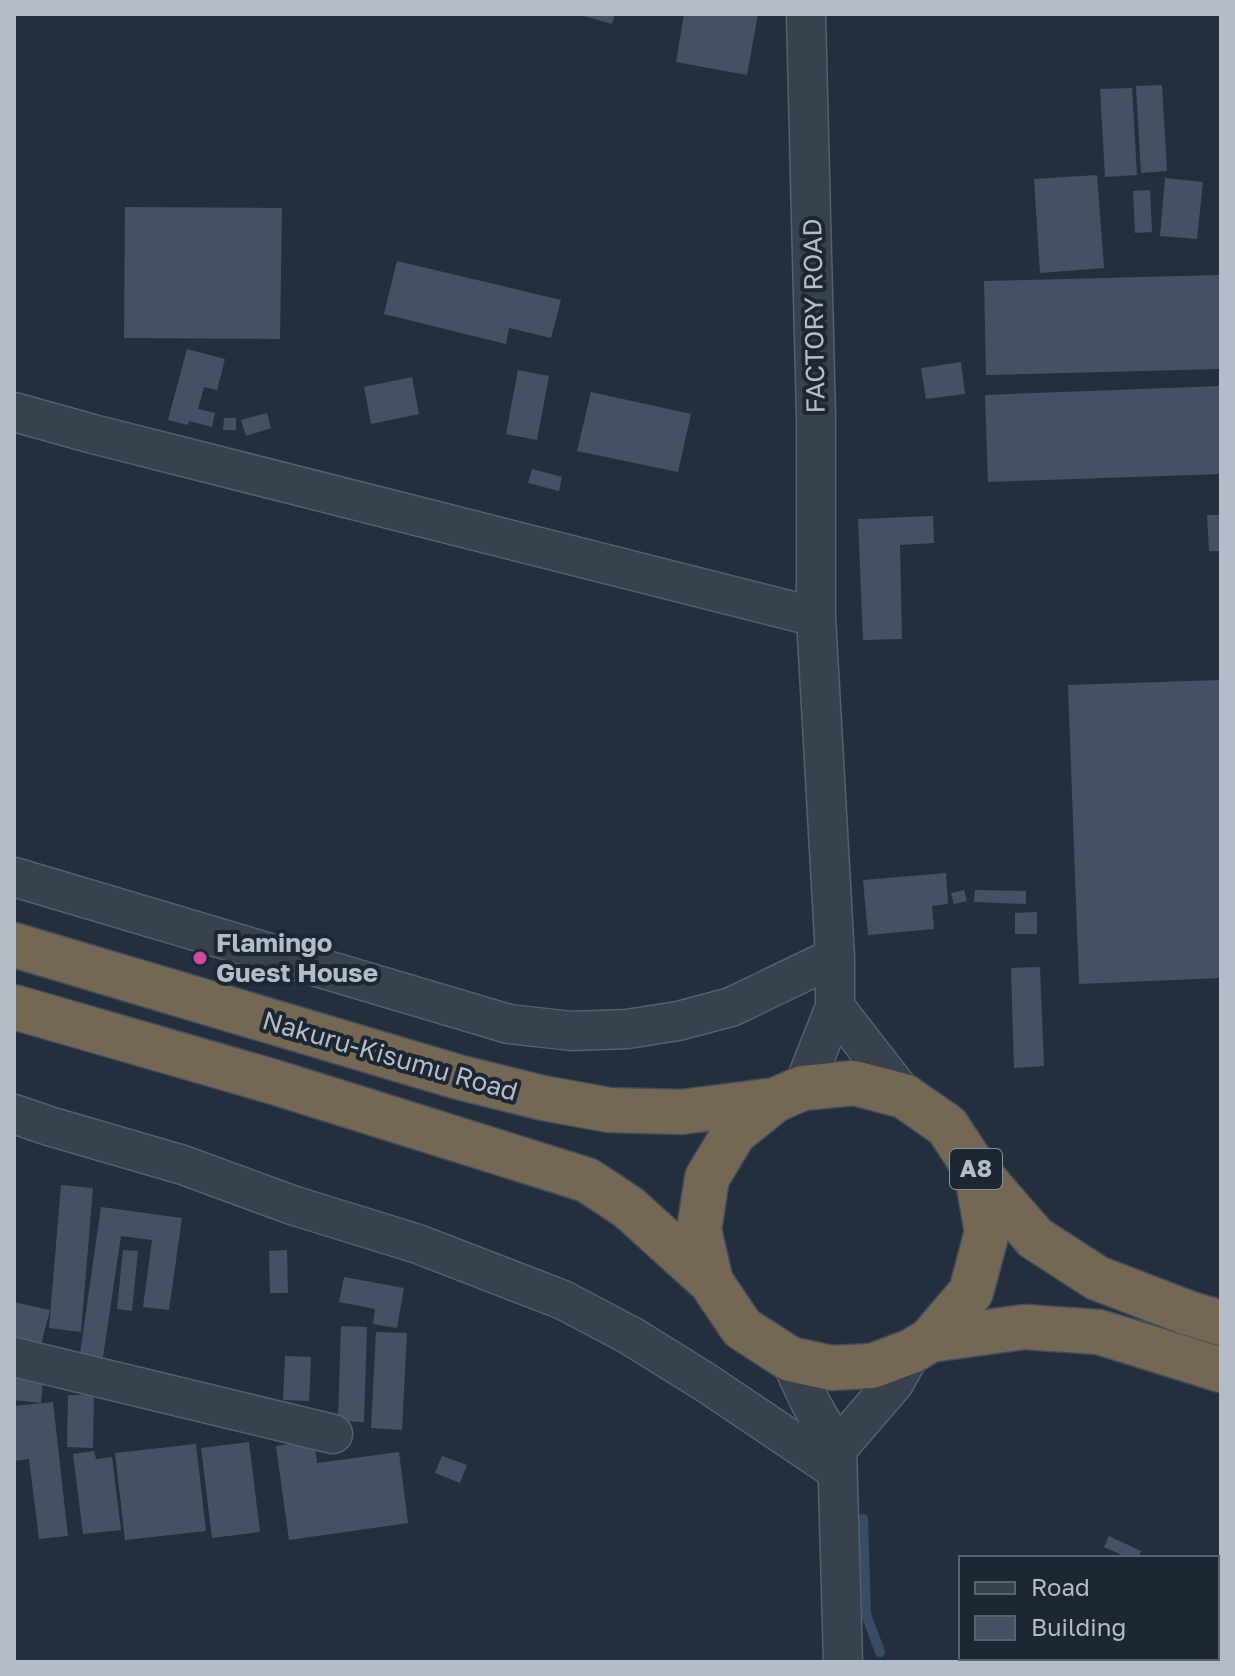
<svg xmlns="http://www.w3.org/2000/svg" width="1235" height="1676" viewBox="0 0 1235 1676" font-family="'Golos Text',sans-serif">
  <rect width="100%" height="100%" fill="#242f3e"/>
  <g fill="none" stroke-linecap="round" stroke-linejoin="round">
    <path stroke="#394c67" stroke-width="10" d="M863 1519 866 1614 880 1652"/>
  </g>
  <path fill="#455162" d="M577 14H615L612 24Z
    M684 14H758L747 75 676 62Z
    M1162 85 1167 171 1141 173 1136 86Z
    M1132 88 1137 175 1105 177 1100 89Z
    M1097 175 1104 268 1040 273 1034 179Z
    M1165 178 1203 182 1197 239 1160 236Z
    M1150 190 1152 232 1135 233 1133 191Z
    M125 207 282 208 280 339 124 338Z
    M397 261 561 300 551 338 509 328 506 344 384 314Z
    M1221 275V369L986 375 984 281Z
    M187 349 225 359 217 390 204 387 198 409 215 413 212 427 189 421 188 425 168 420Z
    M961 362 965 394 926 399 921 368Z
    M518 370 549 376 537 440 506 434Z
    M412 377 419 414 371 424 364 387Z
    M1221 386V474L988 482 985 395Z
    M591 392 691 414 678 472 577 451Z
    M267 413 271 428 246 436 241 420Z
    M224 418H236V430H223Z
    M532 469 562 477 559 491 528 483Z
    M1207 515H1221V551H1209Z
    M933 516 934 543 900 545 902 639 863 640 858 519Z
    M1221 680V978L1079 984 1068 685Z
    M946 873 948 904 932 906 934 929 868 935 863 880Z
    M964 890 967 901 954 904 951 893Z
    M975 890 1026 891V904L974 902Z
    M1037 912V934H1015V913Z
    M1040 967 1044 1066 1014 1068 1011 968Z
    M61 1185 93 1188 81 1332 49 1328Z
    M101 1207 182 1218 169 1310 143 1307 152 1240 121 1236 103 1357 80 1354Z
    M123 1250 138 1251 132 1311 117 1309Z
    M287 1250 288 1293H270L269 1251Z
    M344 1277 404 1288 397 1328 373 1324 375 1309 339 1302Z
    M14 1302 50 1310 41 1345 14 1338Z
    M341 1326 367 1327 364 1422 338 1421Z
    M376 1332 407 1333 402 1430 371 1428Z
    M285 1356 311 1357 309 1401 283 1400Z
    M14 1367 44 1370 41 1403 14 1400Z
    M68 1395H94L93 1448 67 1447Z
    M53 1402 68 1536 39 1539 29 1459 14 1461V1406Z
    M314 1441 317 1463 399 1452 408 1523 289 1540 276 1446Z
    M249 1442 260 1532 212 1538 201 1448Z
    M196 1444 206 1531 125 1540 115 1453Z
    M94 1451 96 1459 112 1457 121 1530 83 1534 73 1454Z
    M442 1456 467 1465 460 1483 435 1473Z
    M1109 1536 1141 1551 1138 1558H1128L1104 1547Z"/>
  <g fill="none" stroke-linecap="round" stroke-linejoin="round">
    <defs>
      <path id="minor" d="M14 412 93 434 816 617
        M14 877 509 1024 572 1031 627 1029 678 1021 731 1007 835 957
        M835 1007 904 1096
        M803 1088 835 1007V957L816 617V417L806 14
        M14 1114 49 1126 183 1165 292 1205 418 1244 563 1300 631 1336 705 1382 836 1470
        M14 1357 333 1434
        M790 1359 809 1400 837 1449 843 1662
        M837 1449 894 1383 912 1351"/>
      <path id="highway" d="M14 945 458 1077 543 1098 609 1110 681 1112 775 1100
        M14 1007 274 1082 587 1180 628 1207 711 1282 742 1328 790 1359 831 1368 872 1366 912 1351 930 1340 971 1292 987 1232 976 1170 947 1126 904 1096 854 1083 803 1088 775 1100 734 1133 707 1178 699 1230 711 1282
        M976 1170 1035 1238 1097 1278 1188 1313 1221 1323
        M930 1340 1024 1327 1099 1332 1221 1370"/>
    </defs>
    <use href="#minor" stroke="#565f6c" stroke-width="41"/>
    <use href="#highway" stroke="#434c59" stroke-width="47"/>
    <use href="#minor" stroke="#38414e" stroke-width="38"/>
    <use href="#highway" stroke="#746855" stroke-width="44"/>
  </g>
  <circle fill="#d1479c" stroke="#1d2633" stroke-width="3" cx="200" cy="958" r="8"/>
  <g text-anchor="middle" stroke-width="8" stroke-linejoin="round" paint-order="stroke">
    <rect fill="#1d2633" stroke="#878f9c" stroke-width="2" x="950" y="1149" width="52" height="40" rx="6"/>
    <g font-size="24" font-weight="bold" fill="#b4bcc9">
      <text x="976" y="1177">A8</text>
    </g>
    <g font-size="26" fill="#b4bcc9" stroke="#1d2633">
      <text transform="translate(814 316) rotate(-91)" y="9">FACTORY ROAD</text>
      <text transform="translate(390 1056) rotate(16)" y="9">Nakuru-Kisumu Road</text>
    </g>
    <g font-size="26" font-weight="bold" fill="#b4bcc9" stroke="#1d2633" text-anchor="start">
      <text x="216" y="952">Flamingo<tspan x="216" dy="30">Guest House</tspan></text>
    </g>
  </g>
  <rect width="1235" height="1676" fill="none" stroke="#b4bcc9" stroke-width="32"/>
  <rect x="959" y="1556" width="260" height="104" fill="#1d2633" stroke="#59626f" stroke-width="2"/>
  <rect x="975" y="1582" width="40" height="12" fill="#38414e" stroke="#59626f" stroke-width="2"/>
  <text x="1031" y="1596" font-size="24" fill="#b4bcc9">Road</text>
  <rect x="975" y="1616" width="40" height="24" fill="#455162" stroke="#59626f" stroke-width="2"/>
  <text x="1031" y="1636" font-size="24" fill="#b4bcc9">Building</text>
</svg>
